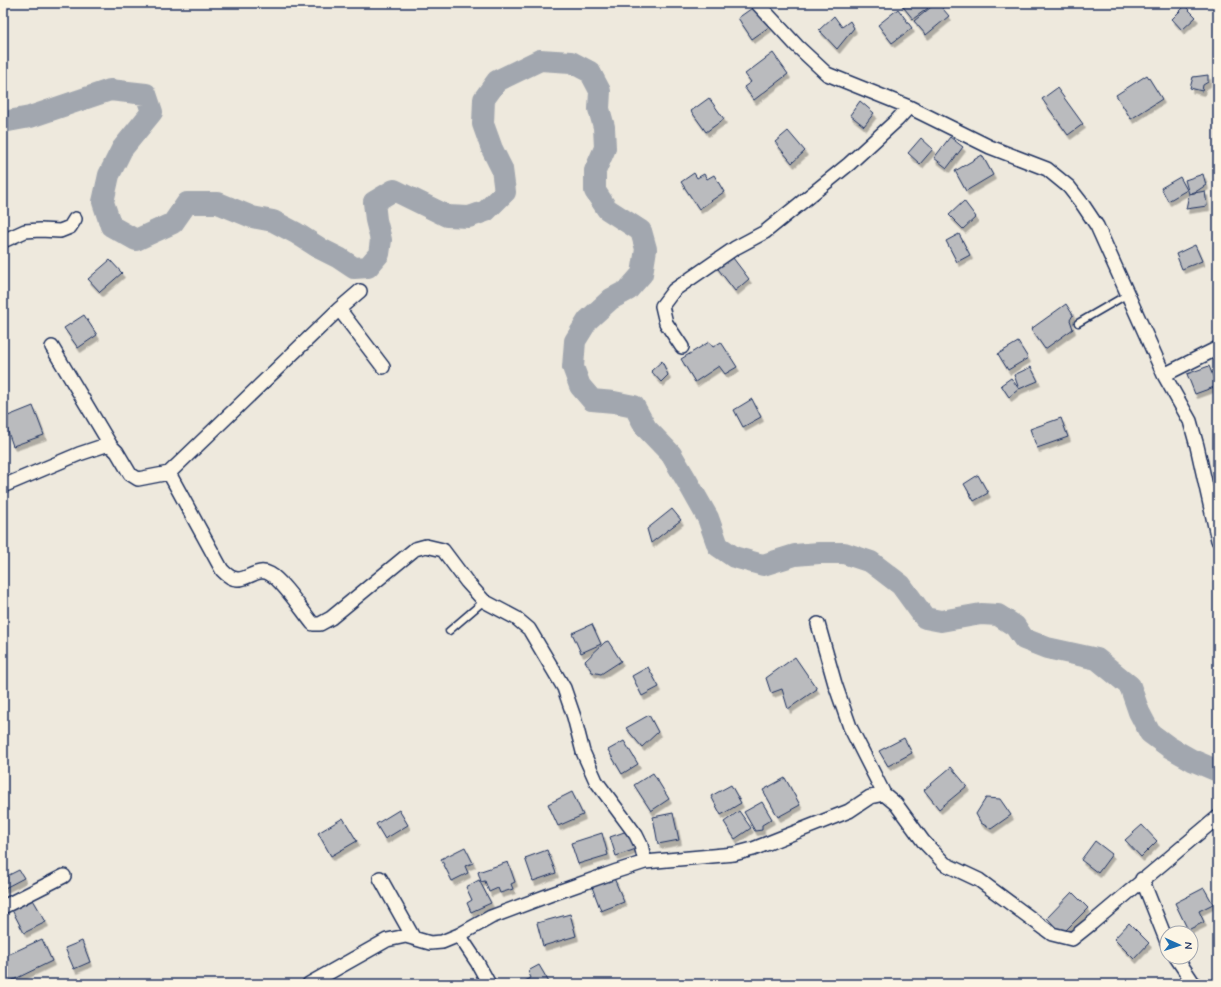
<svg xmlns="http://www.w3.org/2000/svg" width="1221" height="987" viewBox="0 0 1221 987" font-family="Mynerve,sans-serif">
  <defs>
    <filter id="shadow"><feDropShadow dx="2.5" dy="4.5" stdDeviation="0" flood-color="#0004"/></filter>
  </defs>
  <rect width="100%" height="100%" fill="#eee9dd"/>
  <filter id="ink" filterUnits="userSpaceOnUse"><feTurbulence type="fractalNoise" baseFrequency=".025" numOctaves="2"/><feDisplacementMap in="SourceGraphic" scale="8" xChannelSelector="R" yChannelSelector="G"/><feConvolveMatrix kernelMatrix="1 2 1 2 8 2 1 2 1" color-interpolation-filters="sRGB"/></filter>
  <g filter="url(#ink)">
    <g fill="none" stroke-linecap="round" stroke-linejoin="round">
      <path stroke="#a2a7af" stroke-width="22" d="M3 122 30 117 110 90 146 94 152 112 122 149 109 175 103 202 111 226 136 240 173 223 187 203H218L252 217 273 221 296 233 321 249 339 258 354 268 368 267 379 254 381 240 376 220 374 202 394 190 447 216 469 217 486 211 505 192 502 169 492 149 483 124 484 99 497 81 540 60 571 62 590 72 600 91 599 109 604 127 605 148 595 171V191L607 209 641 231 646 249 642 274 628 290 611 299 588 320 575 341 573 367 580 386 592 400 614 402 634 406 646 428 671 454 687 481 708 518 718 546 734 557 763 565 795 555 819 553H844L871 562 901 585 925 618 941 621 981 614 998 615 1015 626 1024 639 1047 648 1097 659 1130 686 1139 712 1150 733 1169 747 1192 760 1218 771"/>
    </g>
    <path fill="#babbbe" stroke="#1b2f5e" filter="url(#shadow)" d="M900 3H924L928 8 913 19Z
      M936 3H938L949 16 926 35 914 21Z
      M755 6 769 27 752 39 738 18Z
      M1185 6 1196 17 1182 30 1172 19Z
      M898 9 912 28 892 43 878 25Z
      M834 16 842 27 850 21 854 28 837 49 819 30Z
      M773 53 788 74 754 100 744 87 751 82 745 74Z
      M1147 75 1162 99 1131 119 1116 95Z
      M1208 75V82L1203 85 1202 91 1190 88 1193 77Z
      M1057 88 1083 124 1068 135 1042 99Z
      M709 98 724 119 706 132 691 111Z
      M860 101 874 113 864 126 850 115Z
      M788 131 805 151 792 163 775 142Z
      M950 137 963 147 947 168 934 158Z
      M921 138 933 149 920 164 908 153Z
      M982 155 993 175 966 191 955 171Z
      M694 173 697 178 704 174 707 179 714 175 724 192 699 209 681 182Z
      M1203 174 1206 185 1197 191 1189 194 1185 180Z
      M1180 177 1187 190 1168 201 1161 188Z
      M1205 191 1207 206 1186 209 1189 194Z
      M964 201 976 217 963 229 949 215Z
      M959 234 970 255 957 262 946 241Z
      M1195 245 1202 261 1182 269 1176 254Z
      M730 254 749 279 735 291 715 265Z
      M110 260 122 273 100 292 88 279Z
      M1066 304 1073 315 1070 320 1073 329 1045 349 1031 329Z
      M84 315 97 335 78 348 64 328Z
      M709 342 713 347 721 342 737 367 725 374 719 366 695 382 681 359Z
      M1018 342 1028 358 1008 370 998 354Z
      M662 361 668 375 661 382 651 371Z
      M1209 366 1217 386 1195 394 1187 374Z
      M1031 367 1038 381 1019 389 1014 375Z
      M1011 378 1019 389 1009 397 1001 385Z
      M752 399 761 417 743 427 734 410Z
      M33 406 44 435 13 446 3 418Z
      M1061 418 1068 437 1037 448 1030 429Z
      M978 475 988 493 974 501 964 484Z
      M672 509 681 520 651 543 647 529Z
      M592 624 601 644 581 653 572 633Z
      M608 641 621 661 601 674 592 672 585 661 605 642Z
      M795 657 817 689 788 709 782 689 771 693 766 678Z
      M648 667 659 687 642 696 632 676Z
      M649 715 658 732 642 747 626 728Z
      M904 738 912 753 888 766 879 751Z
      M624 741 638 764 622 774 608 750Z
      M951 767 967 786 939 809 924 790Z
      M653 773 669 799 651 811 634 785Z
      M785 778 800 805 778 817 763 790Z
      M731 785 741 803 721 815 711 796Z
      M572 792 583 815 558 826 548 804Z
      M986 798 1000 799 1011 815 991 829 981 823 976 814Z
      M762 802 772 819 762 825V830L755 831 744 812Z
      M399 810 408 825 385 839 376 824Z
      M739 811 751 828 735 839 724 822Z
      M673 813 679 840 658 844 653 817Z
      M343 818 357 841 331 856 318 833Z
      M1142 825 1157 841 1141 857 1125 840Z
      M630 830 636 849 616 856 610 837Z
      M602 833 608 855 578 864 571 843Z
      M1095 841 1112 854 1098 873 1081 860Z
      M465 847 473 863 465 866 468 873 452 881 441 859Z
      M547 850 556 873 533 881 525 858Z
      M508 862 515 882 511 884 513 889 500 893 498 888 489 892 485 881 481 882 478 872Z
      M19 870 24 878 3 889V878Z
      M614 878 624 902 601 911 592 887Z
      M479 880 491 903 471 912 467 903 472 900 466 887Z
      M1204 888 1213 904 1199 911 1204 922 1188 930 1175 903Z
      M1072 892 1088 908 1062 934 1047 918Z
      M32 898 46 922 24 933 11 908Z
      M570 914 576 936 543 946 537 923Z
      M1129 923 1149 943 1134 959 1114 939Z
      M42 939 52 961 9 982 3 968V957Z
      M82 941 90 962 74 969 65 948Z
      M539 965 550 984H526L525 981 531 978 528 971Z"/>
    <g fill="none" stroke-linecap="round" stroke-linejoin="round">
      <defs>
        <path id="lane" d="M1078 323 1128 294
          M449 631 484 601"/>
        <path id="street" d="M757 3 797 46 827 74 909 107 990 147 1047 169 1069 187 1083 205 1097 226 1164 375 1190 421 1197 446 1218 540
          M3 241 25 231 40 230 60 231 70 227 75 219
          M339 309 383 367
          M52 347 111 446
          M682 347 666 323 662 306 674 290 735 248 765 232 849 164 897 120 909 107
          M1164 375 1218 348
          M169 473 222 570C243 593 252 564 270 574 283 581 303 612 313 624H320L331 618 415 549 426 546 443 550 467 582 484 601 516 618 529 629 564 688 574 717 583 752 596 781 636 835 641 845 645 862
          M3 486 79 454 106 445 111 446 117 452 130 474 138 479 169 473 339 309 360 291
          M818 624 835 684 850 727 884 794
          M380 878 413 937
          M1142 879 1167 942
          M3 907 64 876
          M459 935 477 962 489 984
          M1176 957 1194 984
          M309 984 387 940 406 936 430 943 442 942 459 935 491 917 552 894 617 871 645 862 734 854 753 849 849 811 870 797 884 794 896 804 923 841 945 864 979 880 1052 934 1072 939 1092 923 1218 817"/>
      </defs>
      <use href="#lane" stroke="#1b2f5e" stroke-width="9"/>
      <use href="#street" stroke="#1b2f5e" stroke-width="16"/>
      <use href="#lane" stroke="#fcf5e5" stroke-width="6"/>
      <use href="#street" stroke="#fcf5e5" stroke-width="13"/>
    </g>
  </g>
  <rect width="1221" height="987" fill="none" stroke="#fcf5e5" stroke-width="16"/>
  <rect x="8" y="8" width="1205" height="971" fill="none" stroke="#1b2f5e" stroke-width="1.5" filter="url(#ink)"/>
  <g transform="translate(1179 945) rotate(93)"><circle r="19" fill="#fcf5e5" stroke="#a2a6af"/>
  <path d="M0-3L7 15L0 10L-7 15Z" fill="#1f6fb2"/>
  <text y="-6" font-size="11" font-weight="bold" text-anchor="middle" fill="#1b2f5e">N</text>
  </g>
</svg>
